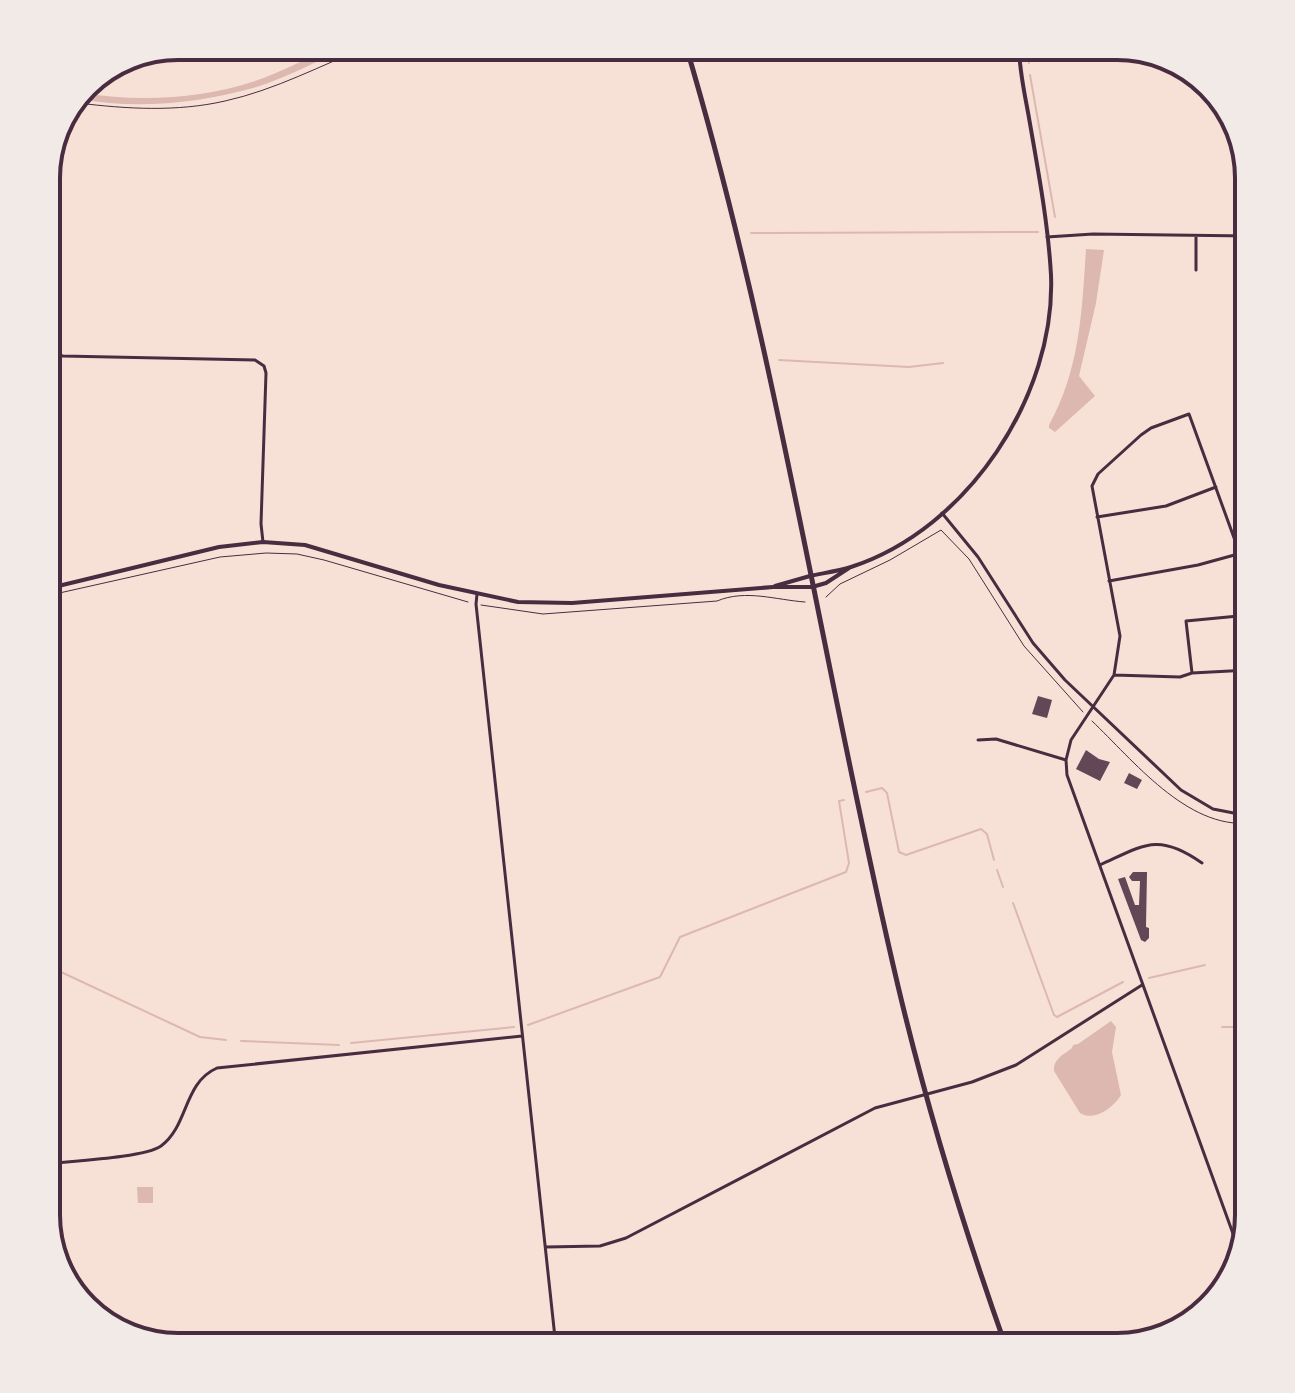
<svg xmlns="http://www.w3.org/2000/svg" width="1295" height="1393" viewBox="0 0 1295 1393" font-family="Raleway,sans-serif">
  <rect width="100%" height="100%" fill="#f7e1d7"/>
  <path fill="#dcb8b0" d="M332 46H349C318 61 286 78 253 88 199 103 136 110 81 99L84 93C137 102 201 99 252 82 280 73 306 59 332 46Z
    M1086 249 1104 250 1096 303 1079 376 1095 396 1055 432 1049 428V425C1080 369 1082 311 1086 249Z
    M1111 1021 1116 1027 1112 1052 1121 1095C1113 1108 1094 1122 1080 1113L1054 1071C1053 1059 1063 1055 1072 1048L1073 1045 1078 1044Z
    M137 1187H153V1203H138Z"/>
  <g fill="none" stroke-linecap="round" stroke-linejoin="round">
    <path stroke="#dcb8b0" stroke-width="2" d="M1028 46 1029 63
      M1030 75 1055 217
      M751 233 1038 232
      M779 360 909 367 943 363
      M866 792 882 788 887 793 899 852 906 855 981 829 987 834 994 860
      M997 870 1003 887
      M1013 903 1054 1015 1057 1017 1123 982
      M46 965 200 1037 226 1040
      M1149 978 1205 965
      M528 1025 660 977 680 937 846 872 849 863 839 801 844 800
      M1222 1027H1249
      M241 1041 339 1045
      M351 1043 514 1027"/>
  </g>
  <path fill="#644757" d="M1038 696 1052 700 1047 718 1032 714Z
    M1086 750 1099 759 1110 762 1100 781 1076 769Z
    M1129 773 1142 780 1137 789 1124 783Z
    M1133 872H1147L1146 927 1149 928V938L1145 942 1141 940 1118 879 1125 877 1135 905H1139L1140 881H1132L1129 877Z"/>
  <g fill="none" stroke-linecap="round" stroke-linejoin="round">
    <path stroke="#4a2c40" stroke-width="1" d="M78 103C127 109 177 112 225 101 275 90 322 65 369 46
      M46 596 220 557 266 553 297 554 324 560 468 602
      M826 597 840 584 890 560 941 530 969 559 1024 646 1083 712
      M481 605 543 614 717 601C746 589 776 600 805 602
      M1092 721C1133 760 1187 829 1249 823"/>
    <path stroke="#4a2c40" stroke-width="3" d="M1196 236V270
      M1047 237 1093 234 1249 236
      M46 352 63 356 255 360 264 366 266 373 261 524 263 542
      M942 513 978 557 1033 643 1065 680 1181 790 1213 809 1249 816
      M1097 517 1166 506 1216 487
      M1109 581 1198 565 1249 551
      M477 594 476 604 556 1347
      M1192 673 1186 621 1249 615
      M1114 675 1180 677 1192 673 1249 670
      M978 740 996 739 1066 760
      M1100 865C1144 845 1158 832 1202 863
      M46 1164C70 1161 144 1158 161 1146 189 1125 183 1083 217 1068L522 1036
      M546 1247 600 1246 626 1238 875 1108 972 1082 1016 1065 1142 985
      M1240 1253 1067 775 1066 760 1071 740 1114 675 1120 636 1092 486 1098 474 1141 435 1151 428 1189 414 1249 579"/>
    <path stroke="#4a2c40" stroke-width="4" d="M810 576C824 573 838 571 851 567 968 529 1056 395 1051 275 1048 222 1038 170 1029 118 1025 95 1019 70 1019 46
      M812 587 826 583 849 568"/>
    <path stroke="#4a2c40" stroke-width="4" d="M775 586 810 576
      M46 589 219 547 263 542 305 545 439 585 518 602 572 603 773 587H812"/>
    <path stroke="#4a2c40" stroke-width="5" d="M686 46C778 355 824 673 898 986 927 1108 964 1229 1006 1347"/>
  </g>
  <path d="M0 0H1295V1393H0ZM178 60H1117A118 118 0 0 1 1235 178V1215A118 118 0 0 1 1117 1333H178A118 118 0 0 1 60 1215V178A118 118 0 0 1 178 60Z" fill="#f1eae7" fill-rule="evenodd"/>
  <path fill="none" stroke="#4a2c40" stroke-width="4" d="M178 60H1117A118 118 0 0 1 1235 178V1215A118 118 0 0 1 1117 1333H178A118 118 0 0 1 60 1215V178A118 118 0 0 1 178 60Z"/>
</svg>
